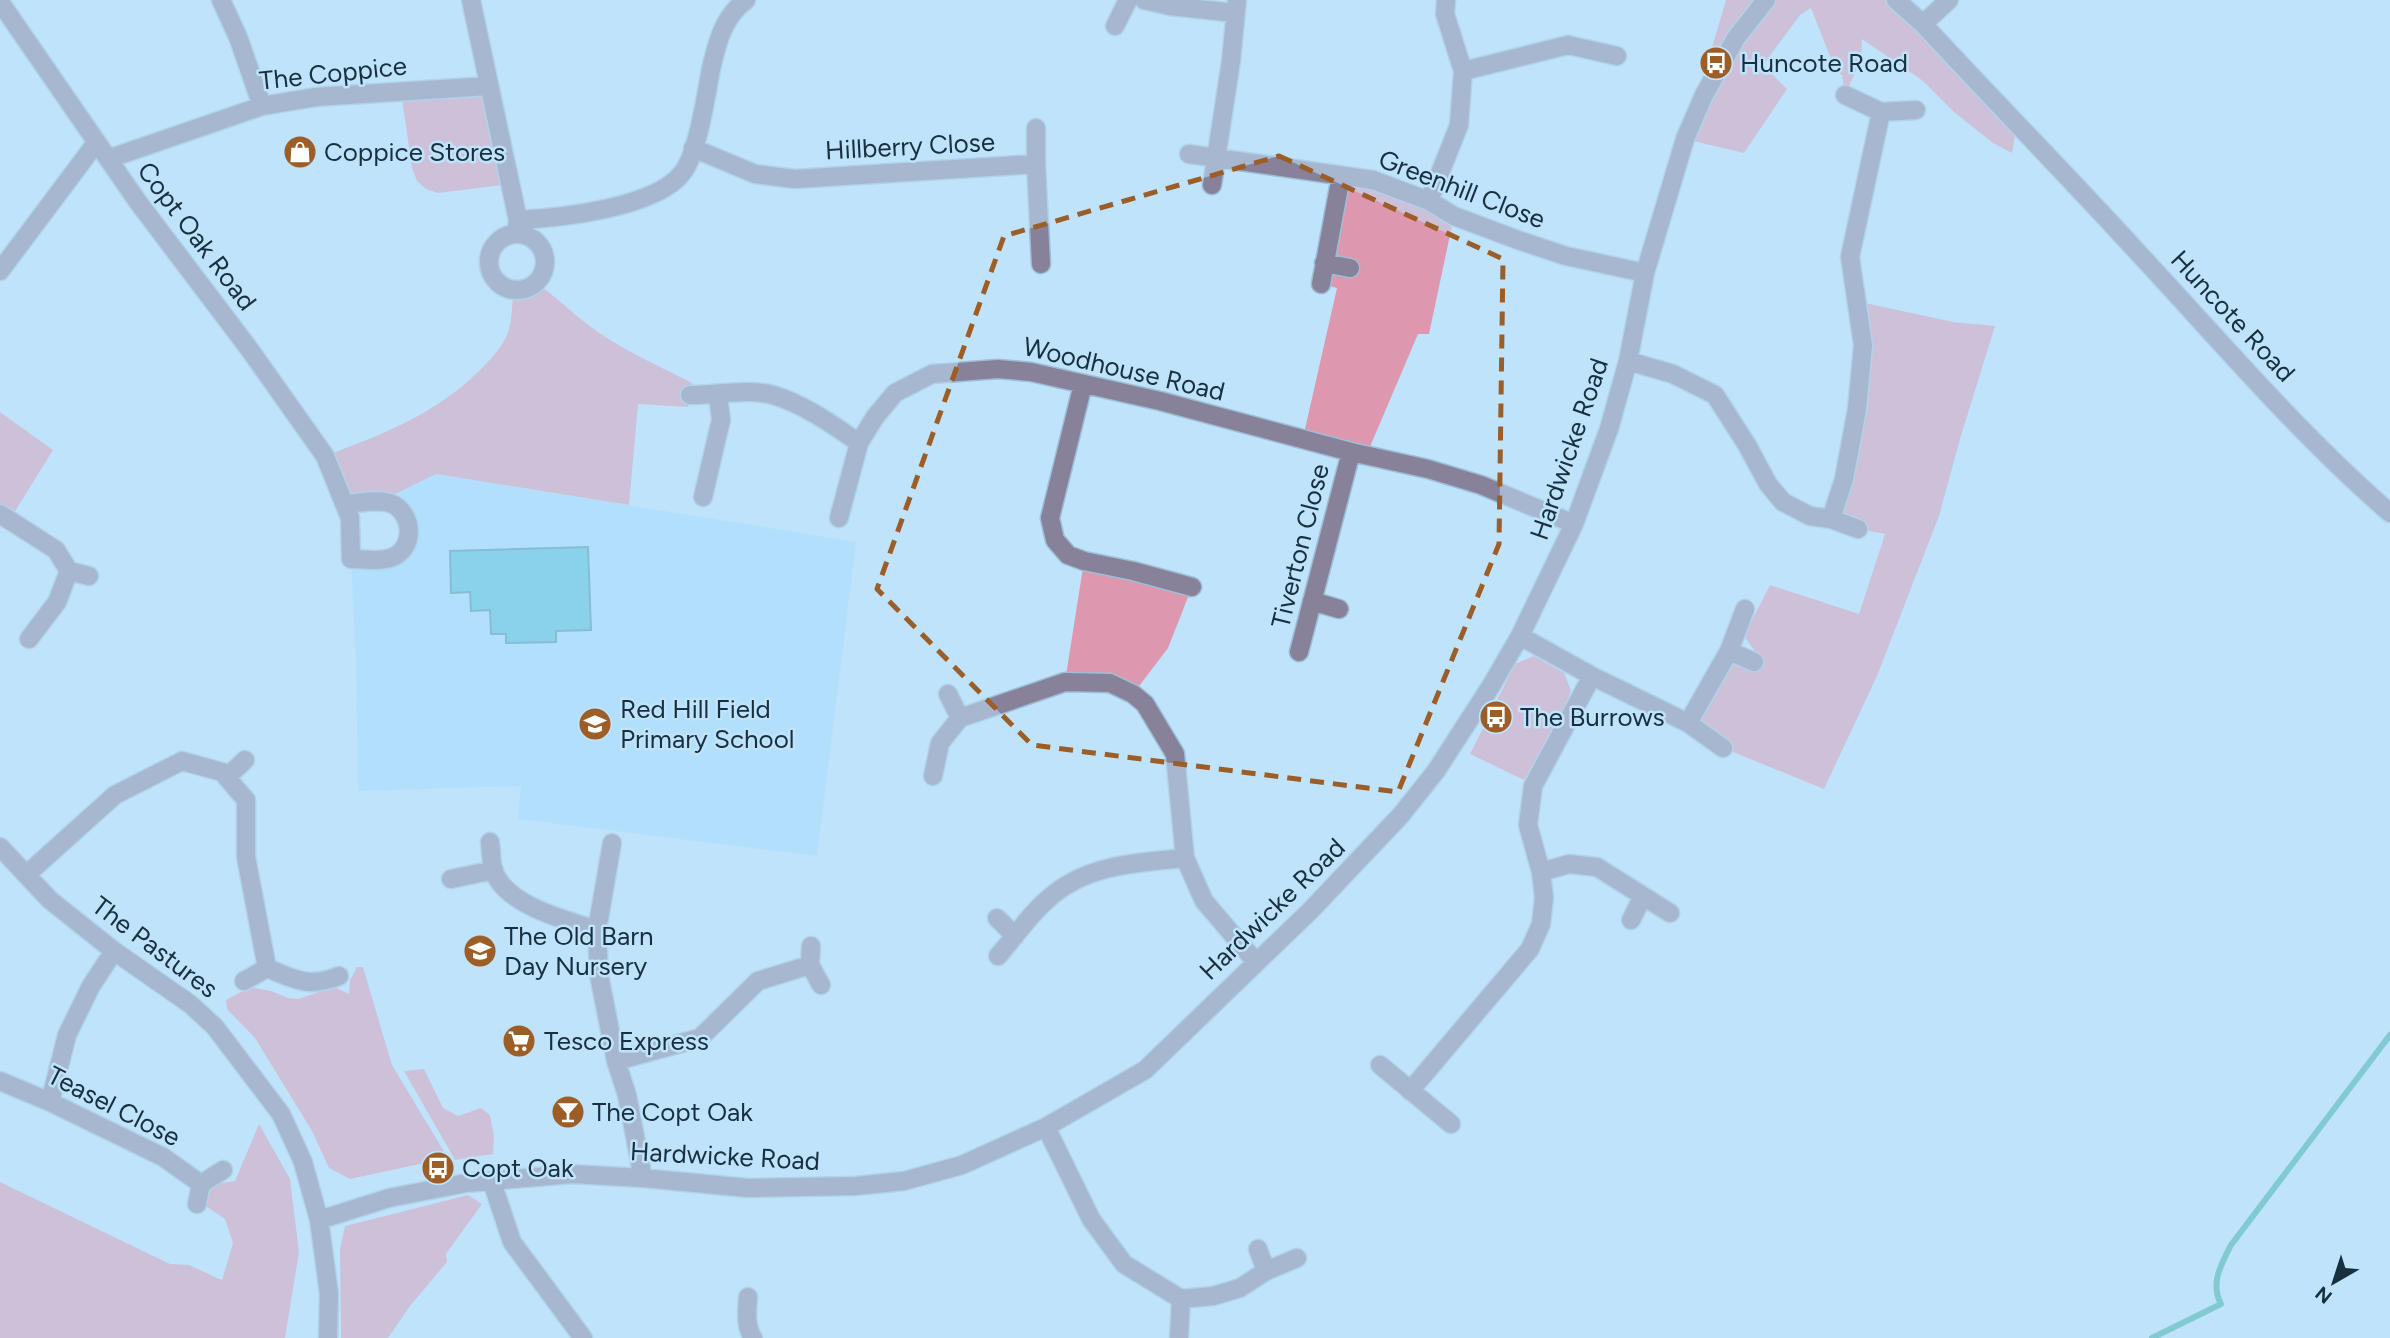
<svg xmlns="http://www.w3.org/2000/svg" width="2390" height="1338" viewBox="0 0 2390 1338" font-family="Figtree,sans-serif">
  <rect width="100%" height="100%" fill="#bfe3fb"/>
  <path fill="#a3d9fd" d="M436 474 856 542 817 856 518 819 521 786 358 791 356 661 351 559H390L410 530 381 501Z"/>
  <path fill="#dd98af" d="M1726 0H1896L2017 125 2012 153 1993 143 1954 112 1923 81 1862 39 1861 59 1845 95 1842 75 1827 68 1831 59 1811 8 1800 15 1763 65 1787 89 1744 153 1685 139Z
    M489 86 510 184 438 193 426 189 417 181 412 168 401 92Z
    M1341 176 1454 216 1429 334H1418L1366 456 1303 438 1337 288 1321 284Z
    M536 283C554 295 569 310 587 324 618 348 657 365 692 383L688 407 638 404 629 505 436 474 381 501 346 504 325 456C383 434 434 415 479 371 489 361 500 350 506 337 514 321 510 306 515 290H523Z
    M1856 301 1953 322 1995 326 1960 439 1939 516 1877 676 1824 789 1723 748 1688 723 1729 651 1757 654 1744 636 1770 585 1859 614 1885 534 1858 529 1831 519 1857 409Z
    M0 412 53 450 14 513 0 504Z
    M1084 561 1192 587 1168 648 1133 694 1065 682Z
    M1534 656 1564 673 1571 690 1562 718 1524 780 1470 754 1515 664Z
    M357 967H363L392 1065 448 1158 350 1179 329 1168 312 1131 255 1038 227 1009 226 1000 250 987 271 991 288 998 298 999 334 987 349 994 350 980Z
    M424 1069 443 1108 458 1116 481 1108 490 1115 494 1136 493 1154 455 1160 404 1071Z
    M259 1124 290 1179 299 1252 285 1338H0V1182L170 1264 189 1265 222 1280 233 1243 225 1219 204 1205 207 1185 235 1181Z
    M468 1195 482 1204 446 1254 447 1262 410 1306 388 1338H341L340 1249 345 1226Z"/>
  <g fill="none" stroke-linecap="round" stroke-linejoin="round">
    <path stroke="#37ac9d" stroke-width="6" d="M2152 1338 2221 1304C2210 1283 2221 1265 2231 1245L2390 1035"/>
  </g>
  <path fill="#4bbcd8" stroke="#408fa4" stroke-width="2" d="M588 547 591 630 556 631V642L506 643V634H491L490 610 471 611 470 592 451 593 450 551Z"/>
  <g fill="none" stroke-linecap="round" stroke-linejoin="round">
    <defs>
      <path id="minor" d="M221 0 238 37 262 106
        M471 0 518 220 516 234
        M1144 0 1170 6 1235 13
        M1896 0 1923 24C1995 102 2070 178 2142 257 2223 344 2300 435 2390 513
        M0 2 138 202 250 350 325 456 350 518 351 559C363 559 379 562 390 558 416 550 414 512 390 503 377 499 359 503 346 504
        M1923 24 1949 0
        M1115 26 1128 0
        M1463 71 1568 45 1617 56
        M1845 95 1881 112
        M1036 128V164
        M693 148 755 174 795 179 1036 164 1041 264
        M1189 154 1373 180 1429 201 1454 216 1518 240 1566 256 1645 273
        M108 159 262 106 316 97 489 86
        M1212 185 1231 61 1237 0
        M1429 201 1459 125 1463 71 1445 14 1446 0
        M518 220C559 218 657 208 683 172 698 152 706 95 711 69 717 43 723 17 746 0
        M489 262a28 28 0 1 1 56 0a28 28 0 1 1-56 0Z
        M1324 263 1350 268
        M0 271 96 143
        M1321 284 1341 176
        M1628 361 1673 374 1715 395 1747 445 1768 484 1783 502 1810 516 1831 519 1844 479 1857 409 1863 345 1850 257 1881 112 1916 110
        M1083 384 1050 518 1055 540 1068 555 1084 561 1133 571 1192 587
        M690 395C717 395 747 388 773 395 802 403 835 426 859 443L875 417 895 393 932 374 998 369 1031 372 1160 401 1351 452 1428 469 1481 485 1574 524
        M703 497 721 420 718 395
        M0 514 56 550 69 571 57 602 29 639
        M839 518 859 443
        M1831 519 1858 529
        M69 571 89 576
        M1312 601 1339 609
        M1520 636 1592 676 1688 723 1729 651 1745 609
        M1729 651 1754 662
        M1299 652 1351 452
        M948 694 960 718
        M1688 723 1723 748
        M933 776 940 743 960 718 1065 682 1110 683 1133 694 1145 704 1175 754 1185 858 1204 901 1256 962
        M227 777 245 760
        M490 842C491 850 491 860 493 869 504 905 565 920 597 930
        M612 843 597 930 599 975 616 1061 627 1095 643 1178
        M0 847 50 900 114 951 190 1004 215 1027 281 1114 303 1162 319 1220 329 1294 328 1338
        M1541 872 1569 864 1597 867 1670 913
        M26 875 115 795 182 761 222 772 246 800V857L267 968C296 980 309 988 339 976
        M451 879 494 870
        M997 918 1015 936
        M1631 920 1643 896
        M998 956C1014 938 1029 915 1048 899 1086 864 1137 863 1185 858
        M810 965 821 985
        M244 981 267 968
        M616 1061 700 1038 758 981 810 965 811 946
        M1380 1065 1451 1124
        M0 1081 50 1102 163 1157 201 1184
        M1410 1091 1530 949 1541 924 1544 898 1541 872 1528 825 1533 786 1592 676
        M50 1102 67 1035 91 986 114 951
        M1046 1127 1091 1219 1124 1264 1181 1299 1213 1296 1240 1288 1266 1271 1297 1258
        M492 1182 512 1242 583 1338
        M197 1204 201 1184 223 1170
        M319 1220 389 1198 466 1183 572 1174 643 1178 748 1188 855 1186 904 1181 962 1165 1046 1127 1145 1070 1311 910 1401 815 1436 771 1491 686 1520 636 1574 524 1609 429 1628 361 1645 273 1685 139 1704 95 1736 38 1766 0
        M1258 1249 1266 1271
        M748 1297C747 1311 745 1326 753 1338
        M1179 1338 1181 1299"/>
    </defs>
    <use href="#minor" stroke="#9dbfd5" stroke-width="21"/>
    <use href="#minor" stroke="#88819a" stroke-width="18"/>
  </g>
  <path d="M0 0H2390V1338H0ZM1279 156 1503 259 1499 544 1398 792 1032 745 877 589 1004 236Z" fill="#bfe3fb" fill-opacity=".55" fill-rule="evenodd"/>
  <path fill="none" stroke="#9d5d26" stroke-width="5" stroke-dasharray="14 9" stroke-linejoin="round" d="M1279 156 1503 259 1499 544 1398 792 1032 745 877 589 1004 236Z"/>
  <defs>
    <symbol id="bus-disc" viewBox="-11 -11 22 22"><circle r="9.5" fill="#9d5d26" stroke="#bfe3fb"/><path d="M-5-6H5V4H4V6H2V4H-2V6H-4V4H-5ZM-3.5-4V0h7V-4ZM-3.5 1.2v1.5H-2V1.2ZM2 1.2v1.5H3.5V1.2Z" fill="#fff"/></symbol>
    <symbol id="shop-disc" viewBox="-11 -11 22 22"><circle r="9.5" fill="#9d5d26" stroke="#bfe3fb"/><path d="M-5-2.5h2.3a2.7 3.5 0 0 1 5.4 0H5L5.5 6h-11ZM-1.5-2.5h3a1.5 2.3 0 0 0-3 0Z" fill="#fff"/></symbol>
    <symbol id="school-disc" viewBox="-11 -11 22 22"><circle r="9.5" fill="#9d5d26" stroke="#bfe3fb"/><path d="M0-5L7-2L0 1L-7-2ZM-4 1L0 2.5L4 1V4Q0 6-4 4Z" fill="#fff"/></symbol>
    <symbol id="supermarket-disc" viewBox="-11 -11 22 22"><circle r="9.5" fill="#9d5d26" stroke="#bfe3fb"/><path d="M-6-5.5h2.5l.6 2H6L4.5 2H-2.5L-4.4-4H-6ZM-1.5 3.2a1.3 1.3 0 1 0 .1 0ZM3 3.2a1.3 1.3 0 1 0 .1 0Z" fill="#fff"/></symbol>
    <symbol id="bar-disc" viewBox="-11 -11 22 22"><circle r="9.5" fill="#9d5d26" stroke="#bfe3fb"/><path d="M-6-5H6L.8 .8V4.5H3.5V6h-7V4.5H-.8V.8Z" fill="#fff"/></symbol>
  </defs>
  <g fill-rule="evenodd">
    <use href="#bus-disc" x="1697" y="44" width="38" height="38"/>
    <use href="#shop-disc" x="281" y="133" width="38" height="38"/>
    <use href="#bus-disc" x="1477" y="698" width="38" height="38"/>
    <use href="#school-disc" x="576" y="705" width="38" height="38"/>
    <use href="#school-disc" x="461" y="932" width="38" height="38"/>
    <use href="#supermarket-disc" x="500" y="1022" width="38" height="38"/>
    <use href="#bar-disc" x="549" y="1093" width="38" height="38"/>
    <use href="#bus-disc" x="419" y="1149" width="38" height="38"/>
  </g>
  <g text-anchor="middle" stroke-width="5" stroke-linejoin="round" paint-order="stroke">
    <g font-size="26" fill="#172f3f" stroke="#bfe3fb" text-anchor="start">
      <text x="1740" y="72">Huncote Road</text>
      <text x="324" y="161">Coppice Stores</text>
      <text x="620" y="718">Red Hill Field<tspan x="620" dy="30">Primary School</tspan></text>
      <text x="1520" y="726">The Burrows</text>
      <text x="504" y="945">The Old Barn<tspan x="504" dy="30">Day Nursery</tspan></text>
      <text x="544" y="1050">Tesco Express</text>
      <text x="592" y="1121">The Copt Oak</text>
      <text x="462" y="1177">Copt Oak</text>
    </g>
    <g font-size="26" fill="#172f3f" stroke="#bfe3fb">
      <text transform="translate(333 73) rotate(-6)" y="9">The Coppice</text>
      <text transform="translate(910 146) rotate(-3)" y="9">Hillberry Close</text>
      <text transform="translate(1462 189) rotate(21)" y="9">Greenhill Close</text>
      <text transform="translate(197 236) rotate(53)" y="9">Copt Oak Road</text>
      <text transform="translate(2233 316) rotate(47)" y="9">Huncote Road</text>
      <text transform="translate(1124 369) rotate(13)" y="9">Woodhouse Road</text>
      <text transform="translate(1569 449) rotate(-71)" y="9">Hardwicke Road</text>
      <text transform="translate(1300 546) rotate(-76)" y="9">Tiverton Close</text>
      <text transform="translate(1272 909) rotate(-44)" y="9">Hardwicke Road</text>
      <text transform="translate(155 947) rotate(37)" y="9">The Pastures</text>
      <text transform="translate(114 1106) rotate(27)" y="9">Teasel Close</text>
      <text transform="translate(725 1156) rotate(3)" y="9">Hardwicke Road</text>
    </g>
  </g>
  <g transform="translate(2334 1282) rotate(219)" stroke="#bfe3fb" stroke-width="5" paint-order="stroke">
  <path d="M0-5L12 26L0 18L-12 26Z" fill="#172f3f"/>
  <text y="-10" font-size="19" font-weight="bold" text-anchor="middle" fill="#172f3f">N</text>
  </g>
</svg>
